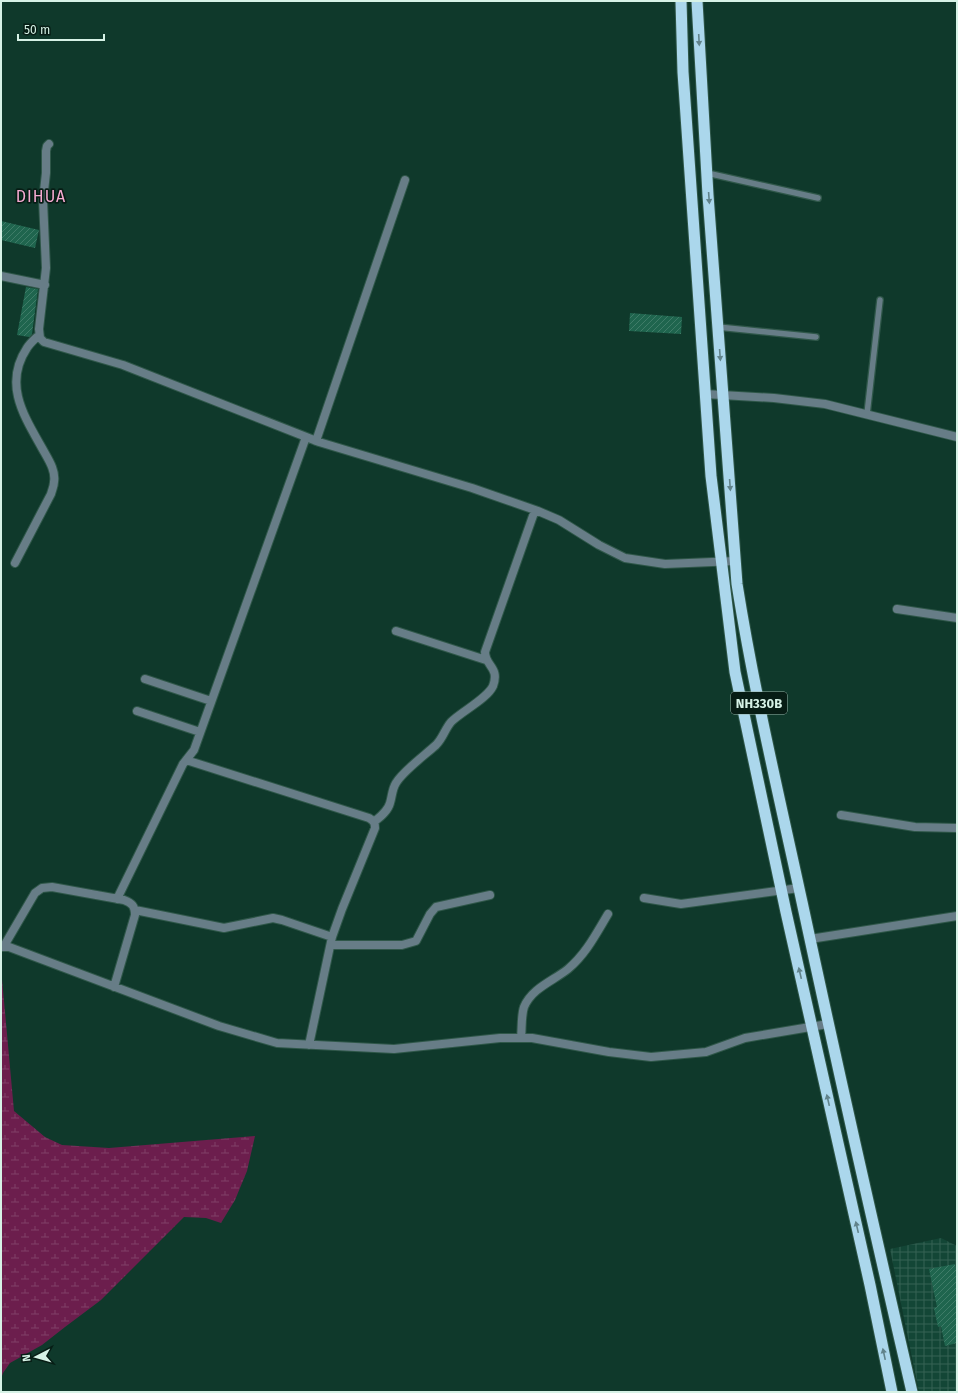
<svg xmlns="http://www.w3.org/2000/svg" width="958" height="1393" viewBox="0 0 958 1393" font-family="'Fira Sans',sans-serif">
  <defs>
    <pattern id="industrial-grid" width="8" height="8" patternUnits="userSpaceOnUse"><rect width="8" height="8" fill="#134636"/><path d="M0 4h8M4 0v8" fill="none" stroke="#356153"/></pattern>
    <pattern id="wetland-marsh" width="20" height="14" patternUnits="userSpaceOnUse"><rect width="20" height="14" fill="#6c1e4d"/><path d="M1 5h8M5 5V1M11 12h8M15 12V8" fill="none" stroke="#803f67"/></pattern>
    <pattern id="building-hatch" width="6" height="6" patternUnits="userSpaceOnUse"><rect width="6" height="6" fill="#1f654e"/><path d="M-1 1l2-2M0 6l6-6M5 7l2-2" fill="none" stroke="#3f7c68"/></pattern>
  </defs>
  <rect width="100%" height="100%" fill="#0f392b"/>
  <path fill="url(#industrial-grid)" d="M941 1238 957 1246V1392H919L890 1249Z"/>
  <path fill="url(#wetland-marsh)" d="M1 968 14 1111 45 1137 62 1145 109 1148 255 1136 247 1171 235 1200 221 1223 206 1218 184 1217 101 1300 65 1327 42 1345 10 1363 3 1373 1 1379Z"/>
  <path fill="url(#building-hatch)" d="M1 221 39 230 35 248 1 240Z
    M26 287 38 289 32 334 29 337 17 335Z
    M630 313 682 317 681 334 629 331Z
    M955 1264 957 1276V1343L945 1346 941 1326 938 1327 934 1308 937 1307 929 1269Z"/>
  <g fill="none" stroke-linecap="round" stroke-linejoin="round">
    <defs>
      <path id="service" d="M707 173 818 198
        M718 327 816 337
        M867 414 880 300"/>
      <path id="minor" d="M49 144 47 146 46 151V173L43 200 46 268 39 329 40 338 44 342 123 365 319 442 472 488 538 511 559 520 599 545 625 558 665 564 736 561
        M1 276 45 285
        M705 394 774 398 825 404 957 437
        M316 441 405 180
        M15 563 51 494C52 490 54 486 54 482 56 470 48 459 42 448 24 416 3 384 27 348 30 343 35 339 39 335
        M897 609 957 618
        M396 631 486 660
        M145 679 211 701
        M137 711 200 732
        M186 760 369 818C374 821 375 823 375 828L342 909 332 937 309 1045
        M841 815 915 827 957 828
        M374 822C380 817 388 811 390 803 392 797 392 789 396 783 403 771 425 755 436 745 443 738 445 729 451 722 462 711 487 699 493 686 500 667 485 666 485 652L535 510
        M644 898 681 904 799 888
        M117 899 183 764 194 750 306 437
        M135 910 224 928 273 918 282 920 332 937
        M810 939 957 916
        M331 945H402L416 941 430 914 436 907 490 895
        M4 946 35 893 42 888 52 887 124 900C132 903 135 906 135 915L114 987
        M1 947H9L219 1026 277 1043 394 1049 500 1038H532L609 1052 651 1057 706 1052 745 1038 828 1024
        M521 1038C522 1029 521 1016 524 1007 532 988 553 981 568 969 586 954 596 934 608 914"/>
      <path id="trunk" d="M681 1 683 72 711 476 735 672 786 912 870 1285 892 1392
        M697 1 708 195 737 584C754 691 779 796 802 902 837 1065 874 1229 912 1392"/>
    </defs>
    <use href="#service" stroke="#2f5749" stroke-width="8"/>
    <use href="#minor" stroke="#2f5749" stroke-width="10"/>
    <use href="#trunk" stroke="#2f5749" stroke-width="13"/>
    <use href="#service" stroke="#677d87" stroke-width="5.5"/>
    <use href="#minor" stroke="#677d87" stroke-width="8"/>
    <use href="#trunk" stroke="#abd7ec" stroke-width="11"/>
  </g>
  <defs><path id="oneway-solid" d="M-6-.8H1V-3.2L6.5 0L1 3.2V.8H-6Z"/></defs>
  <g fill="#61838b">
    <use href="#oneway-solid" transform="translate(699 40) rotate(87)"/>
    <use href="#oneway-solid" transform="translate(709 198) rotate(86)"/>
    <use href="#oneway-solid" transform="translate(720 355) rotate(86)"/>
    <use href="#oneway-solid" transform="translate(730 485) rotate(86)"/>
    <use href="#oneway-solid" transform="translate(800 973) rotate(-103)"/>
    <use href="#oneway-solid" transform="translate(828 1100) rotate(-103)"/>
    <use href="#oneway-solid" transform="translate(857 1227) rotate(-103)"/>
    <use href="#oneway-solid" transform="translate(884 1354) rotate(-102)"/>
  </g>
  <g text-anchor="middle" stroke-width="3.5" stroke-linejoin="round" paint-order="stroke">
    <rect fill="#071d15" stroke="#98b2a7" stroke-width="1" x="731" y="692" width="56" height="22" rx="3"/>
    <g font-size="13" font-weight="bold" fill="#d6f2e6">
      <text x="759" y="708">NH330B</text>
    </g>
    <g font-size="16" letter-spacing="1" fill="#f5aad1" stroke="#071d15">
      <text x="41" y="202">DIHUA</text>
    </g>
  </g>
  <rect width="958" height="1393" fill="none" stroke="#d6f2e6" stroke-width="4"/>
  <g transform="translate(36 1357) rotate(264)" stroke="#071d15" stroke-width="3" paint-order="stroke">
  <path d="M0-3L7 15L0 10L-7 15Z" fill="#d6f2e6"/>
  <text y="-6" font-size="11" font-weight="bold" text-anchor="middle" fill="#d6f2e6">N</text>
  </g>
  <path d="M18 34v6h86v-6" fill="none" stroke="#d6f2e6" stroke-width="2"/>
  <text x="24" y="34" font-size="12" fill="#d6f2e6" stroke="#071d15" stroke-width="3" paint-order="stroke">50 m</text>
</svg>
